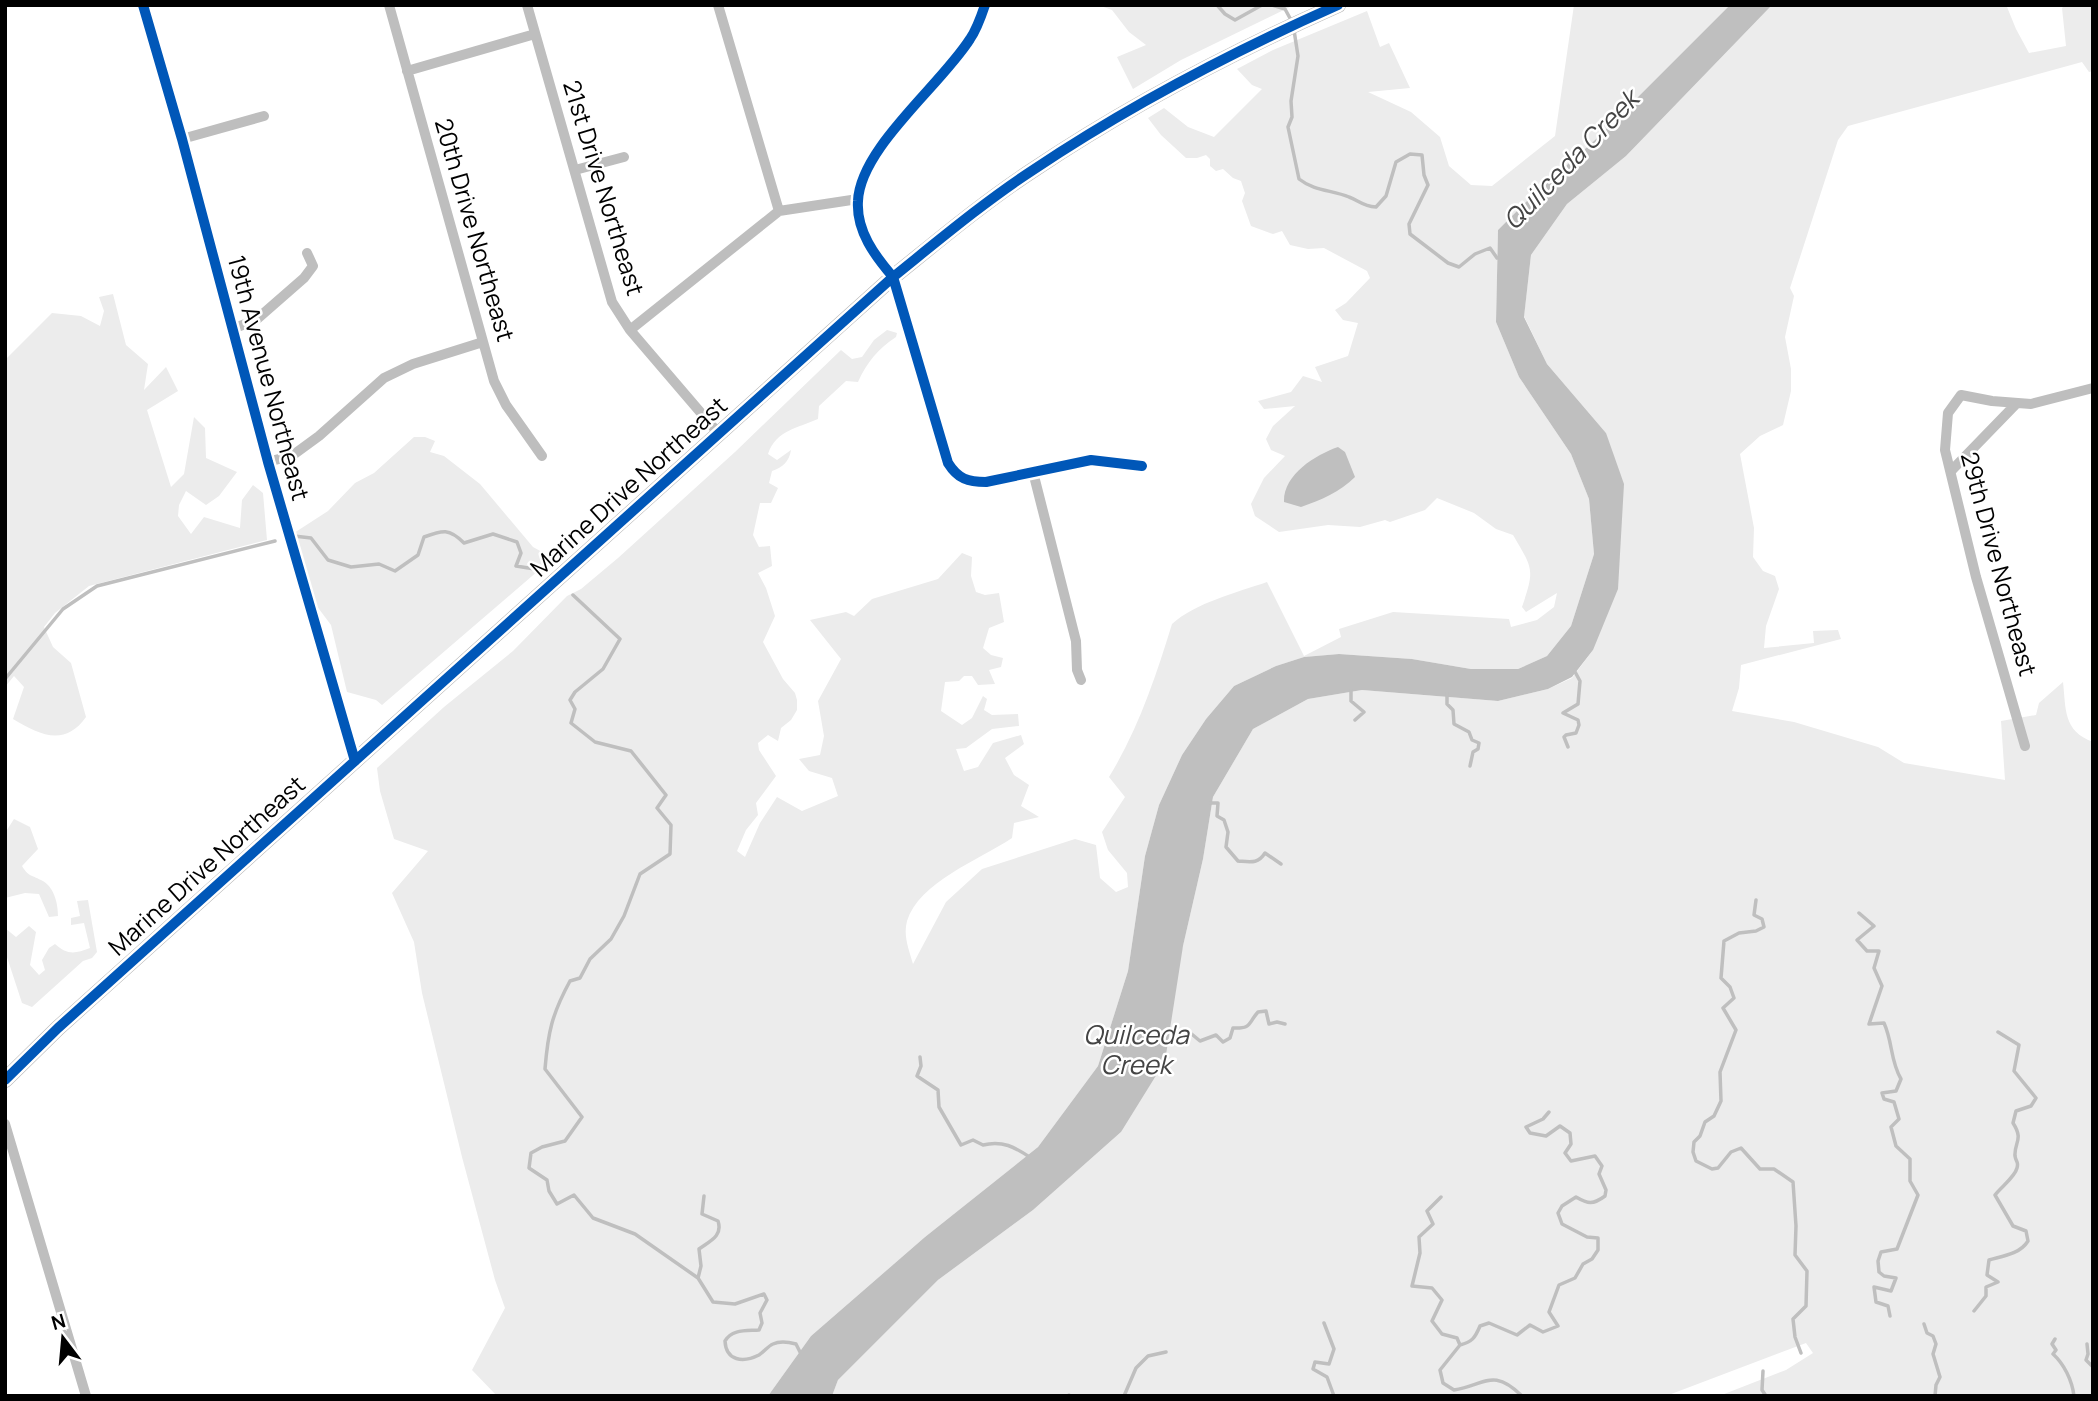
<svg xmlns="http://www.w3.org/2000/svg" width="2098" height="1401" viewBox="0 0 2098 1401" font-family="Manrope,sans-serif">
  <rect width="100%" height="100%" fill="#fff"/>
  <path fill="#ececec" d="M1098 5H1294L1181 60 1133 89 1117 57 1146 45 1129 32 1112 10Z
    M1574 5H1730L1595 140 1532 196 1498 230 1496 322 1519 377 1571 454 1589 499 1594 554 1571 626 1547 656 1518 669H1471L1412 659 1339 654 1304 657 1276 666 1234 686 1206 719 1182 755 1159 805 1145 856 1128 971 1098 1066 1038 1147 925 1237 811 1336 768 1396H497L472 1370 505 1308 495 1280 462 1157 422 993 414 942 392 893 428 851 394 839 380 791 377 768 444 707 513 651 567 596 581 589 618 558 735 452 841 350 852 359 862 357 874 340 887 330 897 333 896 337C878 349 867 362 858 382L846 381 819 406 818 419C798 428 776 430 768 454L777 460 791 450C789 462 783 467 772 471L769 483 778 488 771 503H760L753 535 759 547 770 546 772 566 758 573 766 588 775 616 763 642 783 679 795 693 797 700V710L791 720 781 728 778 741 768 735 758 743 759 750 776 776 756 803 758 815 746 830 737 851 745 857 760 823 777 797 802 811 838 796 832 778 809 771 799 759 820 755 824 736 818 701 841 659 810 620 846 612 854 616 872 599 938 579 962 553 972 557 971 576 976 592 985 595 999 593 1004 622 989 628 983 648 991 655 1003 658 1001 667 989 670 995 684 978 685 972 676H964L959 681 945 682 941 711 962 725 972 718 983 696 987 699 984 710 992 715 1018 714 1019 726 992 729 966 748 956 749 964 771 978 767 993 743 1021 735 1024 744 1005 758 1014 775 1029 785 1021 806 1039 817 1014 823 1012 838C979 860 919 882 907 921 903 936 909 950 913 964L946 902 982 869 1075 839 1096 845 1100 878 1116 892 1128 887 1127 873 1108 850 1102 832 1125 797 1109 777C1138 730 1156 676 1172 624 1195 603 1238 592 1267 582L1304 656 1341 637 1339 629 1393 612 1509 619 1511 627 1537 620 1554 607 1557 593 1526 612 1522 607C1535 569 1533 569 1513 535L1496 529 1474 513 1437 498 1425 510 1390 522 1385 520 1360 527 1328 525 1279 532 1255 516 1251 504 1264 478 1285 456 1271 450 1266 439 1273 426 1295 406 1264 409 1258 401 1291 392 1303 376 1322 382 1315 367 1348 356 1358 323 1343 320 1335 310 1346 303 1370 278 1367 271 1324 248 1308 249 1290 245 1282 231 1273 234 1251 226 1242 201 1245 193 1241 181 1233 178 1223 169 1216 171 1210 166V159L1206 155 1197 158H1186L1161 135 1148 118 1164 108 1188 127 1214 137 1262 89 1252 85 1237 69 1273 50 1367 11 1380 47 1389 43 1410 88 1368 92 1411 112 1440 137 1449 166 1471 185 1492 186 1555 136Z
    M1772 5H2009L2007 7 2016 29 2029 53 2066 46 2062 8 2065 5H2093V71L2089 72 2082 62 1848 126 1838 140 1790 288 1794 296 1785 337 1791 369V391L1783 425 1760 436 1740 454 1754 528 1753 557 1763 571 1775 576 1779 589 1766 626 1764 648 1814 643 1813 631 1838 630 1841 639 1741 665 1739 688 1732 711 1794 722 1878 747 1904 763 2005 780 2001 721 2036 715 2039 703 2063 682C2066 709 2063 731 2093 742V1396H1719L1786 1370 1813 1353 1806 1343 1666 1396H832L838 1380 938 1280 1033 1210 1121 1132 1183 946 1203 859 1213 797 1253 729 1308 699 1362 690 1498 701 1548 689 1572 678 1593 650 1606 433 1547 364 1524 316 1531 255 1567 204 1626 156Z
    M113 294 126 345 148 364 144 390 166 367 178 391 147 410 171 487 184 474 194 417 205 428 206 458 237 472 219 496 206 505 186 491 179 505 178 516 191 534 204 517 240 528 242 500 253 485 263 493 267 540 89 586 55 613 44 627 53 647 71 663 86 717C64 748 39 734 13 719L24 687 14 676 5 687V360L52 313 81 316 100 326 104 311 99 297Z
    M414 437H425L435 441 430 452 444 456 480 484 533 547 553 558 382 705 376 700 347 692 331 625 310 597 294 533 328 511 355 483 374 473Z
    M14 819 30 827 38 849 22 866C28 876 31 875 41 880 54 886 58 903 58 916L49 917 39 894 25 893 5 898V833Z
    M88 900 97 952 92 958 83 961 32 1007 22 1003 5 951V928L16 937 29 926 36 932 30 965 39 975 45 970 42 960 49 948 55 944C67 955 75 954 90 948L84 923 71 925V918L80 916 77 901Z"/>
  <path fill="#bfbfbf" d="M1730 5H1772L1626 156 1567 204 1531 255 1524 317 1547 364 1606 433 1624 484 1618 589 1593 650 1572 677 1548 689 1498 701 1362 690 1308 699 1253 729 1213 797 1203 859 1183 946 1165 1061 1121 1132 1033 1210 938 1280 838 1380 832 1396H768L811 1336 925 1237 1038 1147 1098 1066 1128 971 1145 856 1159 805 1182 755 1206 719 1234 686 1276 666 1304 657 1339 654 1412 659 1471 669H1518L1547 656 1571 626 1594 554 1589 499 1571 454 1519 377 1496 322 1498 230 1532 196 1595 140Z
    M1338 447 1345 452 1355 477C1340 492 1321 500 1301 507L1284 502C1283 475 1315 455 1338 447Z"/>
  <g fill="none" stroke-linecap="round" stroke-linejoin="round">
    <path stroke="#bfbfbf" stroke-width="3.5" d="M1217 5 1225 14 1235 20 1262 5
      M1272 5 1285 9 1291 20
      M1294 30 1298 56 1291 101 1292 117 1288 127 1299 179C1314 191 1332 190 1349 197 1360 201 1362 206 1376 207L1386 196 1396 162 1410 154 1422 155 1424 175 1428 185 1409 224 1410 234 1448 263 1459 267 1475 254 1490 248 1497 258
      M294 536 311 538 328 560 351 567 379 564 395 571 418 555 424 537C443 530 449 528 464 543L493 534 517 542 521 553 516 566 547 571
      M573 595 620 639 603 669 575 692 570 700 575 709 571 723 595 742 631 751 666 795 657 808 671 825 670 854 640 874 624 916 611 939 590 959 580 978 570 981C552 1014 548 1032 545 1069L582 1117 565 1141 542 1147 531 1153 529 1168 547 1180 549 1191 557 1204 574 1195 593 1218 635 1234 698 1278 713 1302 735 1304 764 1294 767 1300 760 1313 762 1323 759 1330C746 1331 732 1329 725 1341 726 1361 743 1363 759 1355 764 1352 768 1346 773 1344 779 1341 789 1342 796 1344L801 1354
      M5 679 63 609 97 586 275 541
      M1351 689V701L1364 712 1355 720
      M1447 692V704L1453 710 1454 724 1469 732 1472 740 1479 743 1478 749 1473 752 1470 766
      M1568 747 1564 737 1566 735 1576 733 1579 725 1578 720 1563 713 1578 704 1580 681 1574 670
      M1209 803H1218L1217 816 1224 820 1228 832 1226 847 1238 861C1251 862 1258 864 1265 853L1281 864
      M1756 900 1754 915 1762 919 1764 927 1756 931 1739 933 1724 941 1721 978 1730 987 1734 998 1723 1008 1736 1030 1720 1072 1721 1101 1714 1116 1705 1122 1700 1136 1694 1142 1693 1152 1696 1161 1712 1169 1718 1168 1731 1152 1741 1148 1760 1169H1774L1793 1182 1796 1226 1795 1255 1807 1271 1806 1306 1793 1319 1795 1337 1801 1353
      M1859 913 1874 926 1857 940 1867 951H1879L1874 968 1882 986 1869 1024 1884 1023C1893 1043 1890 1060 1901 1079L1896 1091 1882 1093 1884 1099 1894 1102 1899 1119 1891 1127 1896 1146 1910 1159V1181L1918 1195 1897 1249 1881 1252 1878 1261 1879 1272 1884 1276 1896 1278 1891 1291 1874 1287 1876 1302 1888 1306 1890 1316
      M1168 1032 1188 1031 1200 1041 1216 1035 1223 1042 1230 1038 1233 1028C1252 1029 1248 1023 1258 1012L1266 1011 1269 1024 1277 1022 1285 1024
      M920 1057 921 1066 917 1076 938 1090 939 1107 961 1145 973 1140 983 1145C1002 1140 1015 1147 1031 1158
      M1441 1197 1427 1211 1433 1224 1419 1237 1420 1253 1412 1286 1432 1288 1442 1300 1432 1321 1442 1334 1457 1338 1460 1345 1440 1370 1443 1383 1454 1390C1485 1385 1493 1367 1522 1396
      M698 1278 701 1266 699 1249C710 1241 723 1236 718 1221L702 1214 704 1196
      M1974 1311 1986 1296V1287L1998 1282 1987 1275 1989 1260C2003 1256 2020 1254 2028 1241L2026 1231 2013 1226 1995 1195C2001 1187 2015 1177 2017 1168 2019 1161 2016 1163 2015 1156 2014 1142 2024 1140 2013 1123L2016 1111 2031 1106 2036 1098 2014 1071 2019 1045 1998 1032
      M1324 1323 1334 1349 1329 1364 1315 1362 1313 1369 1327 1377 1334 1396
      M1924 1324 1927 1333 1933 1336 1936 1344 1933 1354 1940 1377 1936 1385 1935 1396
      M2055 1339 2052 1344 2056 1350 2053 1354C2064 1364 2072 1380 2074 1396
      M2087 1344 2088 1354 2086 1360 2093 1367
      M1460 1345C1472 1342 1475 1338 1480 1326L1489 1323 1517 1335 1530 1325 1543 1332 1558 1326 1549 1312 1559 1285 1575 1278 1583 1264 1592 1259 1598 1250V1238L1587 1237 1562 1224 1558 1213 1562 1206 1576 1197C1588 1204 1593 1205 1605 1196L1606 1190 1599 1174 1602 1166 1595 1156 1571 1161 1565 1153 1571 1144 1570 1133 1560 1126 1546 1136 1530 1133 1526 1127 1543 1119 1549 1112
      M1763 1371 1762 1390 1766 1396
      M1069 1395 1070 1396
      M1124 1396 1136 1368 1148 1356 1166 1352"/>
    <path stroke="#bebebe" stroke-width="10" d="M143 5 182 139 268 462 355 761
      M389 5 494 381 506 405 542 456
      M527 5 612 302 630 330 719 434
      M718 5 779 211
      M985 5C981 17 977 29 970 39 941 85 860 148 858 201 856 231 875 256 893 277L948 463C958 479 968 482 986 482L1091 460 1142 466
      M407 71 535 34
      M182 139 264 116
      M575 170 624 157
      M232 329 256 320 304 278 313 266 307 253
      M630 330 779 211 858 199
      M268 462 293 455 319 436 384 378 413 364 483 342
      M1951 471 2017 403
      M1033 472 1076 641 1077 670 1081 680
      M2025 746 1976 577 1945 450 1948 413 1961 395 1992 401 2031 404 2093 388
      M5 1124 86 1396"/>
    <path stroke="#b8b8b8" stroke-width="16" d="M5 1080 58 1028 893 277C939 240 984 202 1033 170 1130 105 1232 52 1338 5"/>
    <defs>
      <path id="cycleway" d="M143 5 182 139 268 462 355 761
        M985 5C981 17 977 29 970 39 941 85 860 148 858 201 856 231 875 256 893 277L948 463C958 479 968 482 986 482L1091 460 1142 466
        M5 1080 58 1028 893 277C939 240 984 202 1033 170 1130 105 1232 52 1338 5"/>
    </defs>
    <use href="#cycleway" stroke="#fff" stroke-width="15"/>
    <use href="#cycleway" stroke="#0057b8" stroke-width="10"/>
  </g>
  <g text-anchor="middle" stroke-width="5" stroke-linejoin="round" paint-order="stroke">
    <g font-size="24" fill="#000" stroke="#fff">
      <text transform="translate(603 188) rotate(73)" y="8">21st Drive Northeast</text>
      <text transform="translate(474 230) rotate(74)" y="8">20th Drive Northeast</text>
      <text transform="translate(268 378) rotate(75)" y="8">19th Avenue Northeast</text>
      <text transform="translate(629 487) rotate(-42)" y="8">Marine Drive Northeast</text>
      <text transform="translate(1998 564) rotate(75)" y="8">29th Drive Northeast</text>
      <text transform="translate(207 866) rotate(-42)" y="8">Marine Drive Northeast</text>
    </g>
    <g font-size="26" font-style="italic" fill="#444" stroke="#fff">
      <text transform="translate(1571 160) rotate(-46)" y="9">Quilceda Creek</text>
      <text x="1136" y="1044">Quilceda<tspan x="1136" dy="30">Creek</tspan></text>
    </g>
  </g>
  <rect width="2098" height="1401" fill="none" stroke="#000000" stroke-width="14"/>
  <g transform="translate(63 1338) rotate(344)" stroke="#ffffff" stroke-width="5" paint-order="stroke">
  <path d="M0-5L12 26L0 18L-12 26Z" fill="#000000"/>
  <text y="-10" font-size="19" font-weight="bold" text-anchor="middle" fill="#000000">N</text>
  </g>
</svg>
